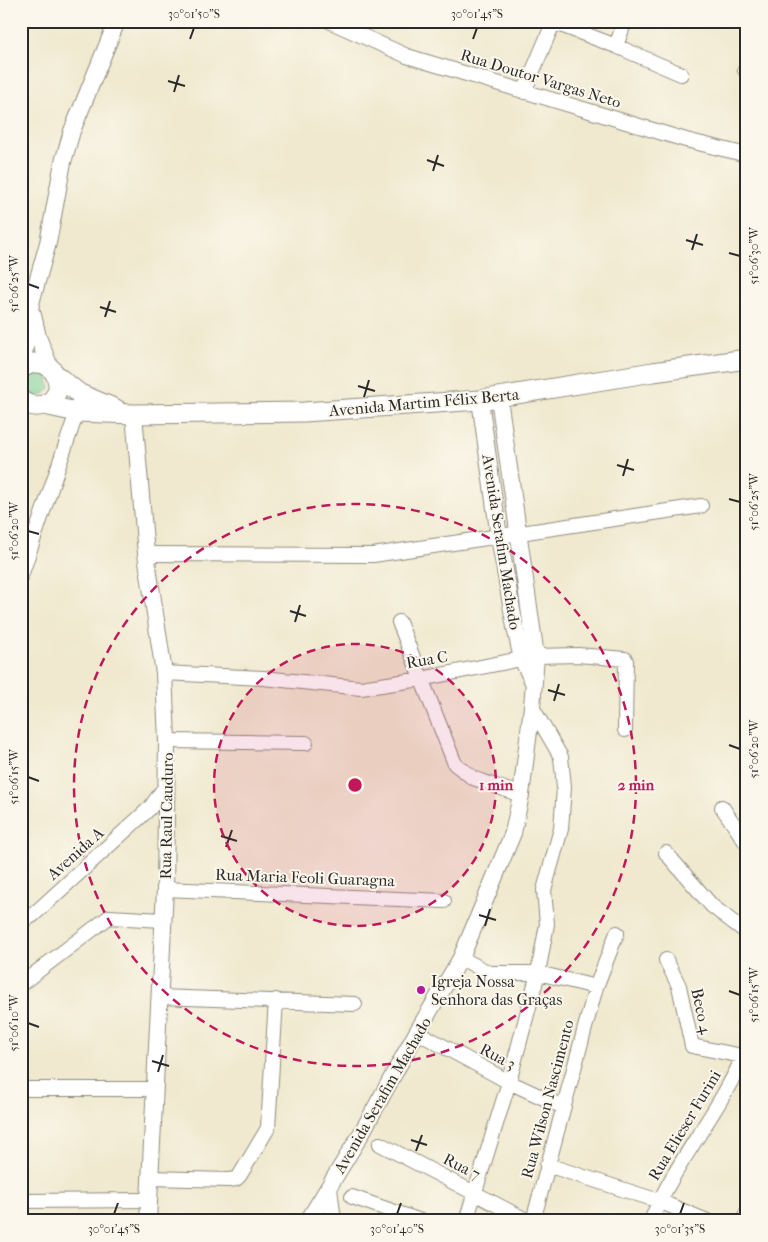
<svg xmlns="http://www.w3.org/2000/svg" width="768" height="1242" viewBox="0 0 768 1242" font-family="'IM FELL French Canon',serif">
  <rect width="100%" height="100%" fill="#fbf7ec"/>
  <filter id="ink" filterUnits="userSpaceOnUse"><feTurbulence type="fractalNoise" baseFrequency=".02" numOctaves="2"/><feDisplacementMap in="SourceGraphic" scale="10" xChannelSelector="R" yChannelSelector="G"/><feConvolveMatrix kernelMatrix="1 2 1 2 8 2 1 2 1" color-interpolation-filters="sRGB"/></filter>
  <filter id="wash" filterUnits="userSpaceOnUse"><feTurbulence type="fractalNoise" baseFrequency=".0096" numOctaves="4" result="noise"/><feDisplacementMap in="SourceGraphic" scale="20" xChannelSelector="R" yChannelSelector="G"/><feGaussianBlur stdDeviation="1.12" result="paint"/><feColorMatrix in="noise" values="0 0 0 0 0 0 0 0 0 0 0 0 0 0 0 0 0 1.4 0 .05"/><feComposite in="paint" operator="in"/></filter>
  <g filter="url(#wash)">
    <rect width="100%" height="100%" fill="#f0e9cf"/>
    <path fill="#77cd91" stroke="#517c5e" d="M29 369 47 373 50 388C37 405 19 398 22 377Z"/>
  </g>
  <g filter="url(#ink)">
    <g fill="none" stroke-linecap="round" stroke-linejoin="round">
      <defs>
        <path id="minor" d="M329 21 407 56 686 140 747 155
          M550 21 616 46 681 74
          M616 46 625 21
          M745 70 747 71
          M524 92 554 21
          M146 554 373 555 701 506
          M21 576 77 412 78 404
          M399 622 455 764 473 778 521 795
          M164 673 263 678 361 688 421 679 536 656 578 655 625 659 626 661 625 730
          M167 741 306 743
          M722 807 747 844
          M666 853 712 906 742 929 747 930
          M165 889 444 901
          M21 922 33 915 150 808 167 784
          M461 958 489 973H538L596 987
          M666 960 679 986 692 1046 747 1057
          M21 984 109 917 163 920
          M159 997 355 1004
          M417 1032 509 1082 563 1107
          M21 1089H154
          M380 1144 528 1221
          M547 1165 659 1201 707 1221
          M150 1178 229 1180 236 1179 240 1175 268 1128 276 1000
          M352 1197 421 1221
          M21 1201 149 1200
          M466 1221 509 1082 538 973 547 924 544 890 561 829 564 787 561 757 532 707
          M533 1221 596 987 617 933
          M651 1221C676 1159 723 1109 747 1047
          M743 1221 747 1212"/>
        <path id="tertiary" d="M33 315 38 337 50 367
          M22 369 31 303 48 243 63 162 72 131 117 21
          M480 400 499 537 515 627 522 659 533 682
          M134 414 146 554 164 673 167 741 165 889 148 1221
          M329 1188 333 1221
          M308 1221 361 1134 417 1032 461 958 513 833 521 795 532 707 536 656 499 398"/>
        <path id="secondary" d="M21 369C52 346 74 395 43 405 35 408 28 405 21 400
          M57 376 80 394 116 409
          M44 405 77 412 134 414 304 412 480 400 653 372 747 359"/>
      </defs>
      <use href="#minor" stroke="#8e8a7d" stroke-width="16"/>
      <use href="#tertiary" stroke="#8e8a7d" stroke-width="18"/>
      <use href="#secondary" stroke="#8e8a7d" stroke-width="21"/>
      <use href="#minor" stroke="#fff" stroke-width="14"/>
      <use href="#tertiary" stroke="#fff" stroke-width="16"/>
      <use href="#secondary" stroke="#fff" stroke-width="19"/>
    </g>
  </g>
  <path fill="none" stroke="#2b2b2b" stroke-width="2" d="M190 39 194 28M473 39 477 28M168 81 185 86M174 92 179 75M427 160 444 166M433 171 438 155M686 240 703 245M692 250 697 234M729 253 740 256M28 284 39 288M100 307 116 312M105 317 110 301M358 386 375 391M364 397 369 380M617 465 634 470M623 476 628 459M729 499 740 502M28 531 39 534M290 611 306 616M295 622 300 605M548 690 565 695M554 701 559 684M729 745 740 749M28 777 39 781M221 836 237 841M226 847 232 830M479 915 496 920M485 926 490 909M729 991 740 995M28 1023 39 1027M152 1061 169 1066M158 1072 163 1055M411 1140 427 1145M416 1151 422 1135M114 1214 118 1203M397 1214 401 1203M680 1214 684 1203"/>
  <circle cx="355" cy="785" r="141" fill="#c2185b" fill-opacity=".12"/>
  <g fill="none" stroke="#c2185b" stroke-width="2.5" stroke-dasharray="9 6">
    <circle cx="355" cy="785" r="141"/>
    <circle cx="355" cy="785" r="281"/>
  </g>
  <circle fill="#b5179e" stroke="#fbf7ec" stroke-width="2" cx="421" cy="990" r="5"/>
  <g text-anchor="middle" stroke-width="4" stroke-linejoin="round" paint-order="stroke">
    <g font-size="16" fill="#2b2b2b" stroke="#fbf7ec">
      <text transform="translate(541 78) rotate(17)" y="6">Rua Doutor Vargas Neto</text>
      <text transform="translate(424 402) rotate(-5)" y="6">Avenida Martim Félix Berta</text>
      <text transform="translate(502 542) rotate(81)" y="6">Avenida Serafim Machado</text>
      <text transform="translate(427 659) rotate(-10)" y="6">Rua C</text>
      <text transform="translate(166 816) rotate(-89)" y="6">Rua Raul Cauduro</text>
      <text transform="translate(75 853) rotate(-42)" y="6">Avenida A</text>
      <text transform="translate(305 877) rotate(2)" y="6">Rua Maria Feoli Guaragna</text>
      <text transform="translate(702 1011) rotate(78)" y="6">Beco 4</text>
      <text transform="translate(498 1056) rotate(28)" y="6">Rua 3</text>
      <text transform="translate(382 1095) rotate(-60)" y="6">Avenida Serafim Machado</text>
      <text transform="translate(547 1099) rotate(-75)" y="6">Rua Wilson Nascimento</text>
      <text transform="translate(684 1125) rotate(-59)" y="6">Rua Elieser Furini</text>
      <text transform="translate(462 1166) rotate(27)" y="6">Rua 7</text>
    </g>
    <g font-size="16" fill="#2b2b2b" stroke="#fbf7ec" text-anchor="start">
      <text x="431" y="987">Igreja Nossa<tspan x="431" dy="18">Senhora das Graças</tspan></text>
    </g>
  </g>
  <circle cx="355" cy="785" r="8" fill="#c2185b" stroke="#fbf7ec" stroke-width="2.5"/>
  <g font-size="15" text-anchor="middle" font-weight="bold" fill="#c2185b" stroke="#fbf7ec" stroke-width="4" stroke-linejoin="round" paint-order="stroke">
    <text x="496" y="790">1 min</text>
    <text x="636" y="790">2 min</text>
  </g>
  <rect width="768" height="1242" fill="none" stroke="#fbf7ec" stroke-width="55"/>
  <rect x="28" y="28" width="712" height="1186" fill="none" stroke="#2b2b2b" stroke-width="2"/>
  <g font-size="12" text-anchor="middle" fill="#2b2b2b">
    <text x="194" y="18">30°01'50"S</text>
    <text x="477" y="18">30°01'45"S</text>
    <text transform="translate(754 256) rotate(-90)" y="4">51°06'30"W</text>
    <text transform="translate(14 284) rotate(-90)" y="4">51°06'25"W</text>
    <text transform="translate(754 502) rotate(-90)" y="4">51°06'25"W</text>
    <text transform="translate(14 531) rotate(-90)" y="4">51°06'20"W</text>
    <text transform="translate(754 749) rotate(-90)" y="4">51°06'20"W</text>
    <text transform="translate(14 777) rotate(-90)" y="4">51°06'15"W</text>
    <text transform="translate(754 995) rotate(-90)" y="4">51°06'15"W</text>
    <text transform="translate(14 1023) rotate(-90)" y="4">51°06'10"W</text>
    <text x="114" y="1233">30°01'45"S</text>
    <text x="397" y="1233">30°01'40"S</text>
    <text x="680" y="1233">30°01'35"S</text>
  </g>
</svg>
